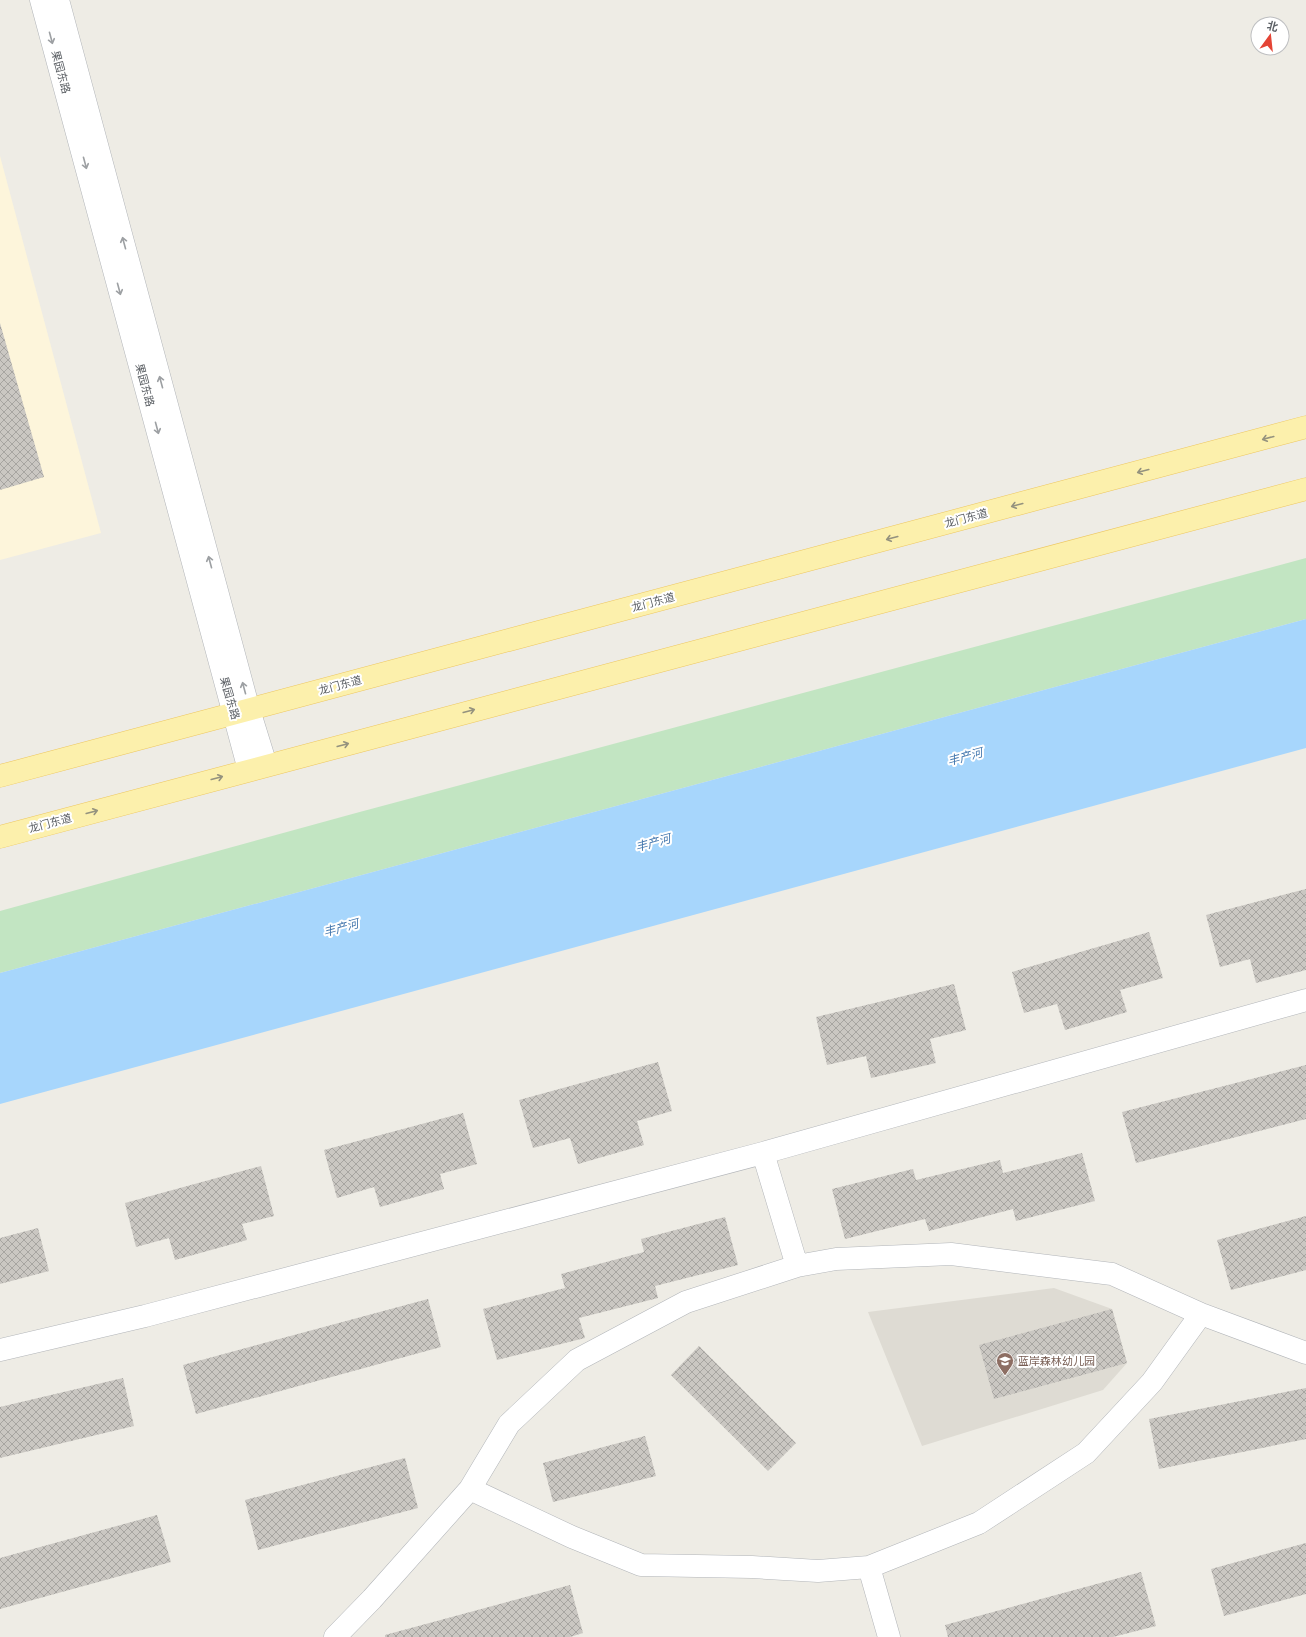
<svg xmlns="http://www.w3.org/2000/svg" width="1306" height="1637" viewBox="0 0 1306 1637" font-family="Quicksand,'Noto Sans SC',sans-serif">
  <defs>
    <pattern id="building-cross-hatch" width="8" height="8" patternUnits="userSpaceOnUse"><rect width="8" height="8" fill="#cac7c2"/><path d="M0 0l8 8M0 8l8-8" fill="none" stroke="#a7a5a1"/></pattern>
  </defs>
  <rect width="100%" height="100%" fill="#eeece5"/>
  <path fill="#fdf5db" d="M0 156 101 533 0 560Z"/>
  <path fill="#dedbd3" d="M1054 1288 1112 1309 1127 1363 1103 1390 922 1446 868 1312Z"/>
  <path fill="#c2e5c2" d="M1306 558V619L0 973V911L356 813Z"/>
  <path fill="#a7d6fc" d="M1306 619V748L0 1104V973Z"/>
  <path fill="url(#building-cross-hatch)" d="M0 323 44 477 0 490Z
    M1306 889V970L1256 983 1250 959 1220 967 1206 915Z
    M1149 932 1163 978 1120 990 1127 1012 1065 1030 1057 1004 1024 1013 1012 972Z
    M954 984 966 1030 930 1039 936 1063 871 1078 866 1056 827 1065 816 1017Z
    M658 1062 672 1111 637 1121 644 1145 578 1164 570 1138 533 1148 519 1100Z
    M1306 1065V1119L1136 1163 1122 1112Z
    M463 1113 477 1164 440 1174 444 1189 380 1207 374 1187 337 1198 324 1150Z
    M1082 1153 1095 1201 1016 1221 1013 1209 929 1231 925 1219 845 1239 832 1189 913 1169 916 1180 1000 1160 1003 1173Z
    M261 1166 274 1216 242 1224 247 1240 175 1260 169 1238 136 1247 125 1203Z
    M1306 1216V1270L1231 1290 1217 1240Z
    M725 1217 738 1265 655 1286 658 1298 579 1318 585 1338 497 1360 483 1309 565 1288 561 1274 644 1252 641 1239Z
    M38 1228 49 1271 0 1284V1238Z
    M428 1299 441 1347 196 1414 183 1365Z
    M1112 1309 1127 1363 994 1399 979 1345Z
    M699 1346 796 1443 768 1471 671 1375Z
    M123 1378 134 1426 0 1458V1407Z
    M1306 1388V1439L1159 1469 1149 1419Z
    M645 1436 656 1476 553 1502 543 1463Z
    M405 1458 418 1508 258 1550 245 1500Z
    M157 1515 171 1562 0 1609V1558Z
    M1306 1543V1594L1224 1616 1211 1569Z
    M1141 1572 1156 1626 1113 1637H948L945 1625Z
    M570 1585 583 1633 570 1637H385V1635Z"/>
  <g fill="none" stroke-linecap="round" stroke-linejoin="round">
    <defs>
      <path id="minor" d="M41 0 249 770
        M58 0 249 710 266 765
        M763 1153 797 1266
        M951 1254 1112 1274 1201 1314 1152 1382 1086 1453 979 1523 869 1567 818 1571 752 1567 641 1565 572 1537 470 1489 509 1424 577 1360 686 1302 797 1266 836 1259Z
        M1201 1314 1306 1353
        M0 1350 145 1316 763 1153 1306 1000
        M869 1567 889 1637
        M335 1637 372 1599 470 1489"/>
      <path id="major" d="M0 776 1306 427
        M0 837 1306 489"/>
    </defs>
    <use href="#minor" stroke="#b2b5b9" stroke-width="23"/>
    <use href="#major" stroke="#edc65f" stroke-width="23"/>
    <use href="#minor" stroke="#fff" stroke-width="22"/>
    <use href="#major" stroke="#fcf0ac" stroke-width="22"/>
  </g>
  <defs><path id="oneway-shaft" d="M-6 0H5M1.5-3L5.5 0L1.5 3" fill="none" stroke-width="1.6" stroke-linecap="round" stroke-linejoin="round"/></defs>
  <g stroke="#9da0a3">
    <use href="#oneway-shaft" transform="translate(51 38) rotate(75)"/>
    <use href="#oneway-shaft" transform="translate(85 163) rotate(75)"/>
    <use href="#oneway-shaft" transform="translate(124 243) rotate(-105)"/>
    <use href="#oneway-shaft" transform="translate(119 289) rotate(75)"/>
    <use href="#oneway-shaft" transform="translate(161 382) rotate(-105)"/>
    <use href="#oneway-shaft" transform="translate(157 428) rotate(75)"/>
    <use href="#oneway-shaft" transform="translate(210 562) rotate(-105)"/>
    <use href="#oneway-shaft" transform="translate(244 688) rotate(-105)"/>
  </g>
  <g stroke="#94927e">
    <use href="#oneway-shaft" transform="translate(1268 438) rotate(165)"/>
    <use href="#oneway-shaft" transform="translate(1143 471) rotate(165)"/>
    <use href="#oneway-shaft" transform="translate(1017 505) rotate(165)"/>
    <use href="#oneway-shaft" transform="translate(892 538) rotate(165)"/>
    <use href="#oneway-shaft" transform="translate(469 711) rotate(-15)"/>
    <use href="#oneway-shaft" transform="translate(343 745) rotate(-15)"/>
    <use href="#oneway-shaft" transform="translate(217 778) rotate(-15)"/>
    <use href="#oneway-shaft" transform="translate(92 812) rotate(-15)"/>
  </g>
  <defs>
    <symbol id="school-pin" viewBox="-11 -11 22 30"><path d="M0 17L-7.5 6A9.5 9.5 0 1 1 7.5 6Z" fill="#8d6e63" stroke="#fff"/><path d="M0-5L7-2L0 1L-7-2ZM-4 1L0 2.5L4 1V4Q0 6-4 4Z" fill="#fff"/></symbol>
  </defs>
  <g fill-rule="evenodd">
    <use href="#school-pin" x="995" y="1351" width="20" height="27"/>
  </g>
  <g text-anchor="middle" stroke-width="4" stroke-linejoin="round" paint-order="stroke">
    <g font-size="11" fill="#5c6065" stroke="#fff">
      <text transform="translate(61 72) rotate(75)" y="4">果园东路</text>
      <text transform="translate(145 385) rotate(75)" y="4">果园东路</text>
      <text transform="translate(966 518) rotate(-15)" y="4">龙门东道</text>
      <text transform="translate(653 602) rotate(-15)" y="4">龙门东道</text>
      <text transform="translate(340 685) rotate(-15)" y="4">龙门东道</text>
      <text transform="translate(230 698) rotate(74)" y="4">果园东路</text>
      <text transform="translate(50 823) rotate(-15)" y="4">龙门东道</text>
    </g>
    <g font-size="11" fill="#785e54" stroke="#fff" text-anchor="start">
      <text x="1018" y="1365">蓝岸森林幼儿园</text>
    </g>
    <g font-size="12" font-style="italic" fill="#4377ae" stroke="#fff">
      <text transform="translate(965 757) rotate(-15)" y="4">丰产河</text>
      <text transform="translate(653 843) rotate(-15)" y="4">丰产河</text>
      <text transform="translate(341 928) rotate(-15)" y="4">丰产河</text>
    </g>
  </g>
  <g transform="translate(1270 36) rotate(15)"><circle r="19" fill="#ffffff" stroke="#bebfc1"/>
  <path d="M0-3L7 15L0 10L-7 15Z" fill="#e44435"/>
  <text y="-6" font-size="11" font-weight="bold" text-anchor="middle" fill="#5c6065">北</text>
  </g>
</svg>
